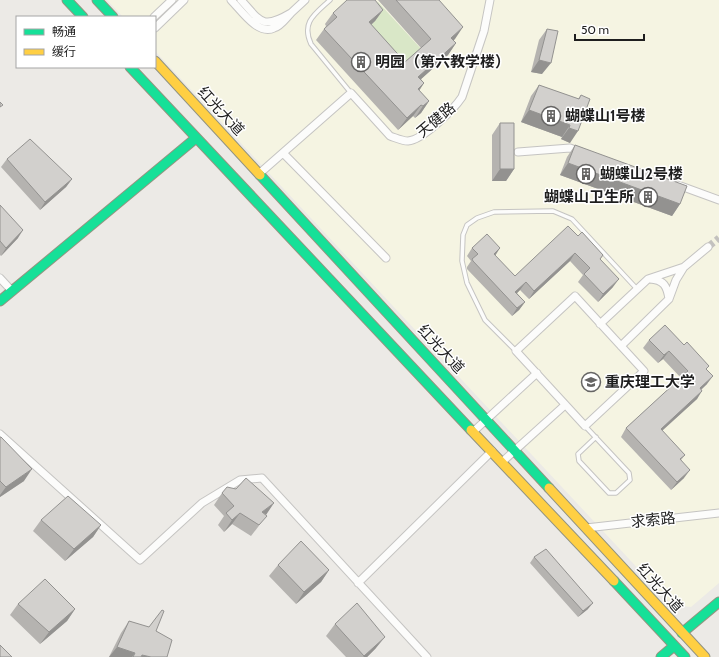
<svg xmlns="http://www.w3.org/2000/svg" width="719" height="657" viewBox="0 0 719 657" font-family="Cabin,'Noto Sans SC',sans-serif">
  <rect width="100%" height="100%" fill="#eceae6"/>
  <path fill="#f5f4e2" d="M107 0H719V583L691 607 672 605 155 51V17H123Z"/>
  <path fill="#d9e7c7" d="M378 2 423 51 397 74 361 18Z"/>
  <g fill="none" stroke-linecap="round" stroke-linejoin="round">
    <path stroke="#c3c1be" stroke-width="7" stroke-dasharray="7 3.5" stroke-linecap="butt" d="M708 247 719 238"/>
    <defs>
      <path id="lane" d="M330 0C315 14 301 22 311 44L351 93
        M516 351 485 320 467 283 462 261 463 235 467 225 477 218 494 212 553 211 572 219 637 289
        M585 426 629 473 630 480 616 493H609L579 461 578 454 596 437"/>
      <path id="street" d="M231 0C241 10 258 36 274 28 281 26 286 18 291 13 262 30 261 22 241 0
        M291 13 305 0
        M154 17 172 0
        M155 28 184 0
        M518 152 570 148 581 152
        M283 153 386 258
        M260 173 351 93 390 136C396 138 402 141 408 141 423 140 454 109 462 97L484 31 490 0
        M678 185 719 200
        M684 267 708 247
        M0 278 12 291
        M650 279C664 280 667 286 669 299
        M575 296 644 371 585 426 516 351Z
        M600 324 648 279 684 267 676 280 669 299 621 346
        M474 431 537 373
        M0 434 140 560 202 503 240 480 262 478 427 657
        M502 462 565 405
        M586 528 719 513
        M358 583 492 451"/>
      <path id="fast" d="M67 0 83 17
        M97 0 113 17
        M130 67 471 430
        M260 175 549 488
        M0 301 196 138
        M614 581 685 657
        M682 633 719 602
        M661 657 674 646"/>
      <path id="slow" d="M155 61 260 175
        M471 430 614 581
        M549 488 705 657"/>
    </defs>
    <use href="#lane" stroke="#c5c4c2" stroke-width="5.5"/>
    <use href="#street" stroke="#c5c4c2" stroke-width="9"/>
    <use href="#fast" stroke="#939480" stroke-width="11"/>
    <use href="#slow" stroke="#939480" stroke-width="11"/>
    <use href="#lane" stroke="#fcfcfb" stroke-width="3.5"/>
    <use href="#street" stroke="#fcfcfb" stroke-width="7"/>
    <use href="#fast" stroke="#16e098" stroke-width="9"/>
    <use href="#slow" stroke="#ffcf43" stroke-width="9"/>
  </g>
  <path fill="#b5b3b0" d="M378 0H439L455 39 453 40 456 43 448 55 421 79 424 83 419 91 429 101 421 113 415 118 413 116 398 130 316 40 324 29 326 26 325 24 333 13 383 10 375 21 371 25 405 62 421 48Z
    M547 29 542 74 531 72 539 40Z
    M539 85 578 99 581 95 570 143 561 139 562 137 521 122 531 96Z
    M500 123 514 169 506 181H492V135Z
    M575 145 680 204 672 216 560 175 567 157Z
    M7 159 72 179 66 187 40 210 1 167Z
    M0 205 18 238 1 256 0 255Z
    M578 236 603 255 600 259 613 287 598 302 578 282 583 275 570 261 529 299 520 290 517 293 525 302 519 310 512 316 467 269V267L471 261 467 256 472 248 495 256 515 276Z
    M649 340 707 370V384L701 390 697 399 662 431 685 455 681 460 684 478 671 490 621 437 626 428 681 378 663 359 658 363 643 348Z
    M0 437 24 481 0 497Z
    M222 493 266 515 258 527 251 536 232 524 224 532 218 525 224 516 214 505Z
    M41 520 101 525 93 537 65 561 33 531Z
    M534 557 588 609 578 617 530 563Z
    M278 565 329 570 321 582 296 604 269 576Z
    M18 604 75 609 67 621 40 644 10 615Z
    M129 621 156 631 167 657H109L121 633Z
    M335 624 376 648 367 657H346L326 636Z"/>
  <path fill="#939290" d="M383 10 375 21 361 34 369 22Z
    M463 27 455 39 443 50 451 38Z
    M456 43 448 55 410 89 418 77Z
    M539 60 551 63 542 74 531 72Z
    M424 83 416 95 418 89Z
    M429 101 421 113 415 118 423 106Z
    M421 105 413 116 398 130 407 118Z
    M529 110 570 125 562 137 521 122Z
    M569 128 578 131 570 143 561 139Z
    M568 163 680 204 672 216 560 175Z
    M500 169H514L506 181H492Z
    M72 179 66 187 40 210 45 202Z
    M23 230 18 238 1 256 6 248Z
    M500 248 495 256 494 254Z
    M575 253 570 261 529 299 534 291Z
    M619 279 613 287 598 302 603 294Z
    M526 282 520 290 510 300 515 292Z
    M525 302 519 310 512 316 517 308Z
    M669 351 663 359 658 363 664 355Z
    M713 376 707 384 694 396 700 388Z
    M702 391 697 399 655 437 661 429Z
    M32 469 24 481 0 497V495L6 487Z
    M690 470 684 478 671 490 677 482Z
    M274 503 266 515 262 512Z
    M240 513 232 524 224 532 232 520Z
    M101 525 93 537 65 561 74 549Z
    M329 570 321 582 296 604 304 592Z
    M593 603 588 609 578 617 583 611Z
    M75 609 67 621 40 644 49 632Z
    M385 637 376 648 367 657H363Z
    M117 647 135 653 132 657H109Z
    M142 655 151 657H141Z"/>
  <path fill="#d2d0cd" stroke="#939290" d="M347 0H375L383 10 369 22 405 62 431 39 396 0H439L463 27 451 38 456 43 418 77 424 83 418 89 429 101 423 106 421 105 407 118 324 29 337 17 333 13Z
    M547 29 558 31 551 63 539 60Z
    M539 85 579 99 581 95 590 99 578 131 569 128 570 125 529 110Z
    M0 102 3 105 0 107Z
    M500 123H514V169H500Z
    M30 139 72 179 45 202 7 159Z
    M575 145 687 186 680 204 568 163Z
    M0 205 23 230 6 248 0 241Z
    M568 226 578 236 582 232 603 255 600 259 619 279 603 294 584 274 590 268 575 253 534 291 526 282 515 292 525 302 517 308 473 261 472 259 478 254 472 248 487 234 500 248 494 254 515 276Z
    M665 325 684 345 687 342 709 366 706 369 713 376 700 388 702 391 661 429 685 455 680 459 690 470 677 482 626 428 688 371 669 351 664 355 649 340Z
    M0 437H1L32 469 6 487 0 481Z
    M246 478 274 503 262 512 267 516 259 525 240 513 232 520 226 513 234 506 222 493 227 487 236 489Z
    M68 496 101 525 74 549 41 520Z
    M301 541 329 570 304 592 278 565Z
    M546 549 593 603 583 611 534 557Z
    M45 579 75 609 49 632 18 604Z
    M357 603 385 637 364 656 335 624Z
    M162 610 164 611 156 631 172 640 167 657H151L142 655 141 657H133L135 653 117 647 129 621 149 627Z
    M0 645 12 657H0Z"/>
  <defs>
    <symbol id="building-ring" viewBox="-11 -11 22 22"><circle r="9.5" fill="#fff" stroke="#666564" stroke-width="1.5"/><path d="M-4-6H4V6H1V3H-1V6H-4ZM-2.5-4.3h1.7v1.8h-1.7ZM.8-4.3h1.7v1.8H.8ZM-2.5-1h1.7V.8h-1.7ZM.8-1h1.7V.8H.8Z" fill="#666564"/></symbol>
    <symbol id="university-ring" viewBox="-11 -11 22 22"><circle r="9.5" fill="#fff" stroke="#666564" stroke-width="1.5"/><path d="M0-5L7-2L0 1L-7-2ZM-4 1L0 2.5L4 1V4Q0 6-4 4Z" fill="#666564"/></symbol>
  </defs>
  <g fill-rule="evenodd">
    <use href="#building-ring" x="350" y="51" width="22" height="22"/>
    <use href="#building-ring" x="540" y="105" width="22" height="22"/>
    <use href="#building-ring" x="575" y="163" width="22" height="22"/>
    <use href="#building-ring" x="637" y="186" width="22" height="22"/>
    <use href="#university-ring" x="580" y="371" width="22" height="22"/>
  </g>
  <g text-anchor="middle" stroke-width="3" stroke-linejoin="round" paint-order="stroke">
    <g font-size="15" font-weight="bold" fill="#1e1e1e" stroke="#fff" text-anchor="start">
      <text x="375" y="67">明园（第六教学楼）</text>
      <text x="565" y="121">蝴蝶山1号楼</text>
      <text x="600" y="179">蝴蝶山2号楼</text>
      <text x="634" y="202" text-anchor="end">蝴蝶山卫生所</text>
      <text x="605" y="387">重庆理工大学</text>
    </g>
    <g font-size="15" fill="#1e1e1e" stroke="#fff">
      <text transform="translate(221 111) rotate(47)" y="5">红光大道</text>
      <text transform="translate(436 120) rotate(-40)" y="5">天健路</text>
      <text transform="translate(441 349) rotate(47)" y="5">红光大道</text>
      <text transform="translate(653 520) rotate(-6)" y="5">求索路</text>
      <text transform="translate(660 588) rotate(48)" y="5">红光大道</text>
    </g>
  </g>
  <rect x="16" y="16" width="140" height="52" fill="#ffffff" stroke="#a5a5a5"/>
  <rect x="24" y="29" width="20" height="6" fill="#16e098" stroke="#a5a5a5"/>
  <text x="52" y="36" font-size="12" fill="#1e1e1e">畅通</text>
  <rect x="24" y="49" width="20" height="6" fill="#ffcf43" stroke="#a5a5a5"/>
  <text x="52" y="56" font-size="12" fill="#1e1e1e">缓行</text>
  <path d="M575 34v6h69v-6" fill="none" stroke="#1e1e1e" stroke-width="2"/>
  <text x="581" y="34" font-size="12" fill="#1e1e1e" stroke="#ffffff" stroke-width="3" paint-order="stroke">50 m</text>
</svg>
